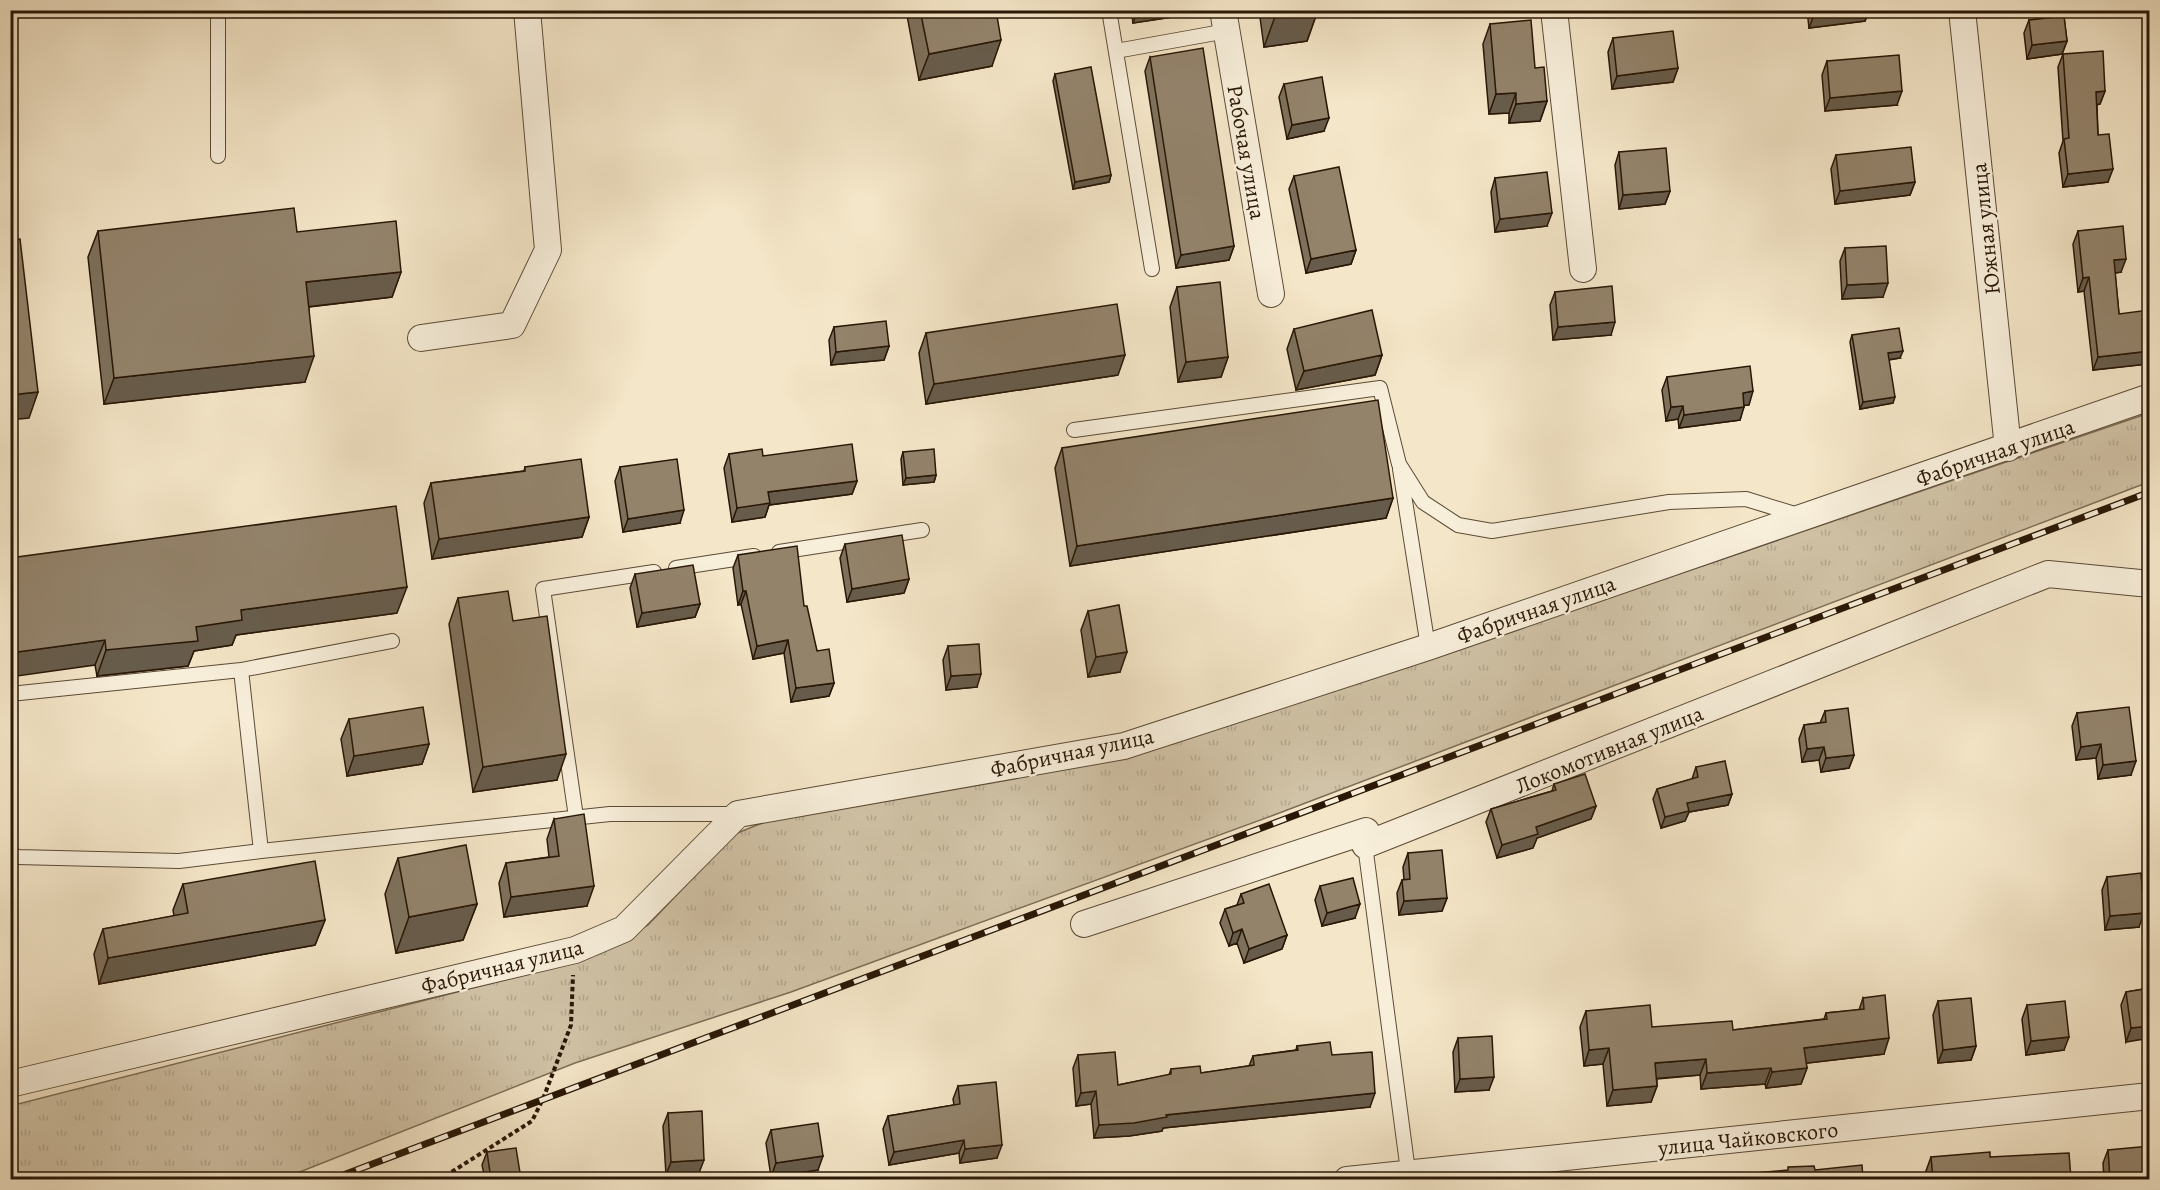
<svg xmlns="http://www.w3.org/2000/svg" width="2160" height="1190" viewBox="0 0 2160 1190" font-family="Alegreya,serif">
  <defs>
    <pattern id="grass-tufts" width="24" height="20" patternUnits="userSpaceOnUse" patternTransform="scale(1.5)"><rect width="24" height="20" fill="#d1c3a7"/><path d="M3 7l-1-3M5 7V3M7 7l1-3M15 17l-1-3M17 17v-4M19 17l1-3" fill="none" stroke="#b3a78e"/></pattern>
  </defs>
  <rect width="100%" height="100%" fill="#f4e6c8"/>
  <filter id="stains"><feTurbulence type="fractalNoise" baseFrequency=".00333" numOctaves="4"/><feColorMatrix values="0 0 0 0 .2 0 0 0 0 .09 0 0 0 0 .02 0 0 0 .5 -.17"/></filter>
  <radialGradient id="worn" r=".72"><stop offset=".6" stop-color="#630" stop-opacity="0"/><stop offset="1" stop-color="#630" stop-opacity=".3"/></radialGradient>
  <path fill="url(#grass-tufts)" stroke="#7d6d56" stroke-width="1.5" d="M2149 413V482L1274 815 791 992 575 1063 282 1179H11L10 1106 559 966 611 947 648 925 735 834 762 823 1259 710 1714 562Z"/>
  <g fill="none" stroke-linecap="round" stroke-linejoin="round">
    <defs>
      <path id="lane" d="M1109 10 1152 269
        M1116 51 1227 31
        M218 156V10
        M1074 430 1380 388 1399 464 1423 502 1458 525 1492 531 1669 502 1746 499 1801 516
        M1400 469 1428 647
        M779 552 922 530
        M676 568 754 556
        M241 670 261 851 610 814H738
        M10 694 241 670 392 641
        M576 817 543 589 654 572
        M1365 845 1409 1179
        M10 852 17 857 179 861 261 851"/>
      <path id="street" d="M1223 10 1271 294
        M1554 10 1583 269
        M1962 10 2008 448
        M421 338 512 325 548 250 527 10
        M1084 924 1366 831 1365 845 2048 574 2150 584
        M10 1084 575 950 624 929 738 814 1124 746 1428 647 2150 397
        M1347 1180 2150 1096"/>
    </defs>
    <use href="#lane" stroke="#5c4b36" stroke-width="16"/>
    <use href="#street" stroke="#5c4b36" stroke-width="28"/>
    <path stroke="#291706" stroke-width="4" stroke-dasharray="4.5 3" stroke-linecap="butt" d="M439 1180 532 1121 543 1099 571 1025 573 975"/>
    <use href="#lane" stroke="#f8efdb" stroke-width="14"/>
    <use href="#street" stroke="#f8efdb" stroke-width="26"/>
    <defs>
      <path id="rail" d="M330 1180 2150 492"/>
    </defs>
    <use href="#rail" stroke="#291706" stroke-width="7"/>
    <use href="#rail" stroke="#f8efdb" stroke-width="4.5" stroke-dasharray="14" stroke-linecap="butt"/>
  </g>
  <path fill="#7e715c" stroke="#291706" stroke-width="1.5" d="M906 10H996L992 66 919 80Z
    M1131 10H1186L1185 15 1133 23Z
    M1259 10H1318L1307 41 1264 47Z
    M1807 10H1869L1865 21 1809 28Z
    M2048 10H2091L2090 13 2064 17 2067 41 2062 54 2027 59 2024 33 2029 20 2049 17Z
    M1490 24 1535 68 1547 101 1540 121 1509 123V113L1489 114 1483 44Z
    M1613 38 1678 68 1673 82 1612 89 1608 52Z
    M2063 54 2105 91 2100 104 2097 105 2098 135 2108 182 2063 187 2059 153 2063 141 2058 67Z
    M1150 57 1234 246 1229 260 1176 268 1145 71Z
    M1827 61 1897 105 1825 111 1822 75Z
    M1055 74 1111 175 1109 182 1073 189 1053 81Z
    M1284 84 1324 131 1287 139 1279 97Z
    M1619 152 1670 191 1665 204 1619 209 1615 165Z
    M1836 155 1915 182 1910 195 1835 204 1831 169Z
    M1294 176 1356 250 1351 264 1306 273 1289 189Z
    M1495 178 1547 226 1495 232 1491 192Z
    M98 231 297 232 401 272 392 297 309 307 305 382 104 404 88 257Z
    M2078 231 2121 272 2115 273 2119 314 2148 364 2093 370 2084 291 2078 292 2073 244Z
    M1845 248 1883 297 1842 299 1840 261Z
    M1177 287 1228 357 1221 377 1178 382 1170 307Z
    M1555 292 1611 335 1553 340 1550 305Z
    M834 327 889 346 884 360 831 365 829 340Z
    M1294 329 1382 355 1375 375 1296 390 1287 349Z
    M926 333 1118 375 926 404 919 353Z
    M1852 335 1900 358 1889 360 1893 403 1860 409 1850 342Z
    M1667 377 1749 405H1744L1740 420 1679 428 1678 419 1666 421 1662 390Z
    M1062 448 1393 498 1386 518 1070 566 1055 468Z
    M903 452 936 475 934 482 903 485 901 459Z
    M729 454 763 456 857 481 852 494 769 505 765 517 732 522 724 468Z
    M525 467 589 517 582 537 432 559 424 503 431 483 524 471Z
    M620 467 680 523 623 532 615 481Z
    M845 544 909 579 904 593 847 602 840 558Z
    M738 555 804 606 817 651 834 683 829 696 791 702 784 653 753 659 741 604 738 605 733 568Z
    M10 558 397 613 236 635 232 645 194 651 188 666 97 676 95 665Z
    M635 574 700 604 695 617 637 627 630 588Z
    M458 598 513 621 557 780 473 792 449 624Z
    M1088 611 1120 672 1088 677 1081 630Z
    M948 646 977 687 946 690 943 660Z
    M1825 711 1854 755 1849 768 1821 772 1819 760 1802 762 1799 739 1804 725 1820 723Z
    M2077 713 2131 775 2098 779 2096 758 2076 760 2072 726Z
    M349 719 429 744 422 764 347 776 341 739Z
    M1696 767 1732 794 1728 805 1689 812 1685 821 1661 828 1653 799 1657 789 1692 779Z
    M1554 784 1596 806 1591 819 1537 838 1533 848 1497 858 1486 822 1491 809 1552 791Z
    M554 819 587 906 504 917 499 883 506 863 549 857 547 839Z
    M1408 853 1447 898 1442 911 1399 915 1397 893 1402 880H1404L1403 867Z
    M398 858 477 904 463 940 396 953 385 894Z
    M2107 877 2139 927 2105 930 2102 890Z
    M183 884 325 920 315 945 99 984 94 954 103 929 174 916 173 910Z
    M1320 886 1355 918 1322 926 1315 900Z
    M1241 894 1287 935 1282 949 1244 963 1237 943 1229 946 1220 923 1225 909 1237 905Z
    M2150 988 2126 1042 2121 1005 2126 992Z
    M1863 998 1884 1054 1806 1063 1807 1068 1801 1084 1766 1088 1765 1084 1701 1089 1700 1075 1657 1079V1086L1651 1102 1607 1106 1603 1064 1584 1066 1580 1027 1586 1011 1652 1027 1733 1030 1824 1019 1826 1013 1859 1010Z
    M1938 1001 1976 1046 1971 1060 1938 1063 1933 1015Z
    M2027 1005 2064 1050 2026 1055 2022 1019Z
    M1458 1038 1489 1090 1455 1092 1453 1052Z
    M1297 1046 1332 1055 1370 1107 1163 1128 1162 1131 1129 1136 1094 1138 1091 1104 1076 1106 1073 1068 1078 1055 1118 1085 1169 1075 1171 1069 1201 1073 1249 1066 1253 1056 1296 1050Z
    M958 1086 997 1158 960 1163 959 1153 889 1165 883 1129 888 1116 954 1105 953 1099Z
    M668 1113 699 1173 666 1175 663 1126Z
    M771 1130 818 1170 771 1177 766 1143Z
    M2108 1150 2150 1179H2104L2103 1163Z
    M487 1152 521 1179H485L482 1165Z
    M1931 1157H1990L2071 1179H1926V1171Z"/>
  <path fill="#675c4b" stroke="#291706" stroke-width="1.5" d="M1138 10H1186L1185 15 1133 23Z
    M1318 10 1307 41 1264 47 1277 11Z
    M1846 10H1869L1865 21 1809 28 1814 15Z
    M2052 10H2091L2090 13 2049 19Z
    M1001 40 992 66 919 80 929 54Z
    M2067 41 2062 54 2027 59 2032 45Z
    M1678 68 1673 82 1612 89 1617 76Z
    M1902 91 1897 105 1825 111 1830 98Z
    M2105 91 2100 104 2091 105 2096 92Z
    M1516 93 1509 113 1489 114 1496 94Z
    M1547 101 1540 121 1509 123 1516 104Z
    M1329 118 1324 131 1287 139 1292 125Z
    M2113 169 2108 182 2063 187 2068 174Z
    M1111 175 1109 182 1073 189 1075 182Z
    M1915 182 1910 195 1835 204 1840 191Z
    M1670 191 1665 204 1619 209 1623 195Z
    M1552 213 1547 226 1495 232 1500 219Z
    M1234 246 1229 260 1176 268 1181 255Z
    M1356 250 1351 264 1306 273 1311 259Z
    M2126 259 2121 272 2109 274 2114 260Z
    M401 272 392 297 297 308 306 282Z
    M2089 277 2084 291 2078 292 2083 278Z
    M1888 283 1883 297 1842 299 1847 285Z
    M1615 322 1611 335 1553 340 1558 327Z
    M889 346 884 360 831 365 836 352Z
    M1903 351 1900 358 1886 360 1888 353Z
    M2150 351V360L2148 364 2093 370 2098 357Z
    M1125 355 1118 375 926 404 934 384Z
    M1382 355 1375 375 1296 390 1304 371Z
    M314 356 305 382 104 404 114 378Z
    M1228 357 1221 377 1178 382 1186 362Z
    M1753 391 1749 405 1738 406 1743 393Z
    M38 392 29 418 10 420V395Z
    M1895 397 1893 403 1860 409 1863 402Z
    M1683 406 1678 419 1666 421 1671 407Z
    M1744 407 1740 420 1679 428 1684 415Z
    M936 475 934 482 903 485 906 478Z
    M857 481 852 494 769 505 765 517 732 522 737 508 768 492Z
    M1393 498 1386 518 1070 566 1077 546Z
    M684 510 680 523 623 532 628 519Z
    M589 517 582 537 432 559 439 539Z
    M909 579 904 593 847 602 852 589Z
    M407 587 397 613 236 635 232 645 194 651 188 666 97 676 106 650 241 610Z
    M743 591H746L741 604 738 605Z
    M700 604 695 617 637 627 642 613Z
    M105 640 95 665 10 677V653Z
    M788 640 784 653 753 659 757 646Z
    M1127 652 1120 672 1088 677 1096 657Z
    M981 674 977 687 946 690 951 676Z
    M834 683 829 696 791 702 796 688Z
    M429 744 422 764 347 776 354 756Z
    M2101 744 2096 758 2076 760 2081 747Z
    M1824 747 1819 760 1802 762 1807 749Z
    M566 754 557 780 473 792 483 767Z
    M1854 755 1849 768 1821 772 1826 758Z
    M2136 761 2131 775 2098 779 2103 765Z
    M1732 794 1728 805 1689 812 1685 821 1661 828 1665 817 1687 803Z
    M1596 806 1591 819 1537 838 1533 848 1497 858 1502 845 1536 827Z
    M594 886 587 906 504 917 511 897Z
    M1447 898 1442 911 1399 915 1404 901Z
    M477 904 463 940 396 953 409 917Z
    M1360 904 1355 918 1322 926 1327 913Z
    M2144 913 2139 927 2105 930 2110 916Z
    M325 920 315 945 99 984 108 958Z
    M1242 929 1237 943 1229 946 1233 933Z
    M1287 935 1282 949 1244 963 1249 949Z
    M2150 1026V1038L2126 1042 2131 1028Z
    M2069 1037 2064 1050 2026 1055 2031 1041Z
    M1889 1038 1884 1054 1799 1064 1804 1048Z
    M1976 1046 1971 1060 1938 1063 1943 1050Z
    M1609 1048 1603 1064 1584 1066 1589 1050Z
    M1706 1059 1700 1075 1649 1079 1655 1063Z
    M1771 1068 1765 1084 1701 1089 1707 1073Z
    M1807 1068 1801 1084 1766 1088 1772 1072Z
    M1494 1077 1489 1090 1455 1092 1460 1079Z
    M1657 1086 1651 1102 1607 1106 1613 1090Z
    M1096 1091 1091 1104 1076 1106 1081 1093Z
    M1375 1093 1370 1107 1163 1128 1162 1131 1129 1136 1094 1138 1099 1125 1166 1115Z
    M964 1140 959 1153 889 1165 894 1152Z
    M1002 1145 997 1158 960 1163 965 1149Z
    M823 1156 818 1170 771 1177 776 1163Z
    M704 1160 699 1173 666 1175 671 1162Z"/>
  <path fill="#93836b" stroke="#291706" stroke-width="1.5" d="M920 10H996L1001 40 929 54Z
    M1814 10H1846L1814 15Z
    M2064 16 2067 41 2032 45 2029 20Z
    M1531 20 1535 68 1544 67 1547 101 1516 104V93L1496 94 1490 24Z
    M1673 31 1678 68 1617 76 1613 38Z
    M1203 48 1234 246 1181 255 1150 57Z
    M2103 51 2105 91 2096 92 2098 135 2109 134 2113 169 2068 174 2064 139 2069 138 2063 54Z
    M1899 55 1902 91 1830 98 1827 61Z
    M1091 67 1111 175 1075 182 1055 74Z
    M1322 77 1329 118 1292 125 1284 84Z
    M1911 147 1915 182 1840 191 1836 155Z
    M1666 148 1670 191 1623 195 1619 152Z
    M1339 167 1356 250 1311 259 1294 176Z
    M1547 172 1552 213 1500 219 1495 178Z
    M294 208 297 232 396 221 401 272 306 282 314 356 114 378 98 231Z
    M2123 226 2126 259 2114 260 2119 314 2149 310 2150 351 2098 357 2089 277 2083 278 2078 231Z
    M20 239 38 392 10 395V240Z
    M1886 246 1888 283 1847 285 1845 248Z
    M1220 282 1228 357 1186 362 1177 287Z
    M1612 286 1615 322 1558 327 1555 292Z
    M1117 304 1125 355 934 384 926 333Z
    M1372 310 1382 355 1304 371 1294 329Z
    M886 321 889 346 836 352 834 327Z
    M1899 328 1903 351 1888 353 1895 397 1863 402 1852 335Z
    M1750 366 1753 391 1743 393 1744 407 1684 415 1683 406 1671 407 1667 377Z
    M1378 400 1393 498 1077 546 1062 448Z
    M852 444 857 481 768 492 770 503 737 508 729 454 762 449 763 456Z
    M934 449 936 475 906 478 903 452Z
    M581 459 589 517 439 539 431 483 525 471V467Z
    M677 459 684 510 628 519 620 467Z
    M396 506 407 587 241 610 242 620 196 627 198 641 106 650 105 640 10 653V558Z
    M902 535 909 579 852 589 845 544Z
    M797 546 804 606H807L817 651 829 649 834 683 796 688 788 640 757 646 746 591H743L738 555Z
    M693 565 700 604 642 613 635 574Z
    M508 591 513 621 547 616 566 754 483 767 458 598Z
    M1119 605 1127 652 1096 657 1088 611Z
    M979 644 981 674 951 676 948 646Z
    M423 707 429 744 354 756 349 719Z
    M2129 707 2136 761 2103 765 2101 744 2081 747 2077 713Z
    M1848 708 1854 755 1826 758 1824 747 1807 749 1804 725 1826 722 1825 711Z
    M1725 761 1732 794 1687 803 1689 811 1665 817 1657 789 1698 777 1696 767Z
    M1585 774 1596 806 1536 827 1538 834 1502 845 1491 809 1556 790 1554 784Z
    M584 814 594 886 511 897 506 863 559 856 554 819Z
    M466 845 477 904 409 917 398 858Z
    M1442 850 1447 898 1404 901 1402 880 1410 879 1408 853Z
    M315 861 325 920 108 958 103 929 188 913 183 884Z
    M2141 873 2144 913 2110 916 2107 877Z
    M1353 878 1360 904 1327 913 1320 886Z
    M1269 884 1287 935 1249 949 1242 929 1233 933 1225 909 1244 903 1241 894Z
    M2150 988V1026L2131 1028 2126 992Z
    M1885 995 1889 1038 1804 1048 1807 1068 1772 1072 1771 1068 1707 1073 1706 1059 1655 1063 1657 1086 1613 1090 1609 1048 1589 1050 1586 1011 1650 1005 1652 1027 1732 1021 1733 1030 1827 1019 1826 1013 1864 1009 1863 998Z
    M1971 998 1976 1046 1943 1050 1938 1001Z
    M2065 1001 2069 1037 2031 1041 2027 1005Z
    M1492 1036 1494 1077 1460 1079 1458 1038Z
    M1330 1042 1332 1055 1372 1052 1375 1093 1166 1115 1167 1117 1134 1123 1099 1125 1096 1091 1081 1093 1078 1055 1115 1052 1118 1085 1171 1074V1069L1200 1066 1201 1073 1254 1065 1253 1056 1298 1050 1297 1046Z
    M996 1082 1002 1145 965 1149 964 1140 894 1152 888 1116 960 1104 958 1086Z
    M702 1111 704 1160 671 1162 668 1113Z
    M818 1123 823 1156 776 1163 771 1130Z
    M2150 1146V1179H2110L2108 1150Z
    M516 1148 521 1179H491L487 1152Z
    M1990 1152V1157L2069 1153 2071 1179H1933L1931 1157Z
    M1862 1165 1863 1179H1722V1176L1788 1170V1167L1814 1166 1815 1170Z"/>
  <g text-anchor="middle" stroke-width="5" stroke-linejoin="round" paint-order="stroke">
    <g font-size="22" fill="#291706" stroke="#f8efdb">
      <text transform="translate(1247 152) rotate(80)" y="8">Рабочая улица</text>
      <text transform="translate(1985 229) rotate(-96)" y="8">Южная улица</text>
      <text transform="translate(1995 452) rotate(-19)" y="8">Фабричная улица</text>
      <text transform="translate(1536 609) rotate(-19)" y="8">Фабричная улица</text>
      <text transform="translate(1609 749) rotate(-22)" y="8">Локомотивная улица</text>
      <text transform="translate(1072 752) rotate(-12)" y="8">Фабричная улица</text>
      <text transform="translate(502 966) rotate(-14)" y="8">Фабричная улица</text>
      <text transform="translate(1748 1138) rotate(-6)" y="8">улица Чайковского</text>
    </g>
  </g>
  <rect width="2160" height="1190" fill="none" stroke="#f4e6c8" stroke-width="36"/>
  <rect x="12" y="12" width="2136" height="1166" fill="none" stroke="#291706" stroke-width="3"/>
  <rect x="18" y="18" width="2124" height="1154" fill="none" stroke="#291706" stroke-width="1.5"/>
  <rect width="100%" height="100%" filter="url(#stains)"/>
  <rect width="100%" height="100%" fill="url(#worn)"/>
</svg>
